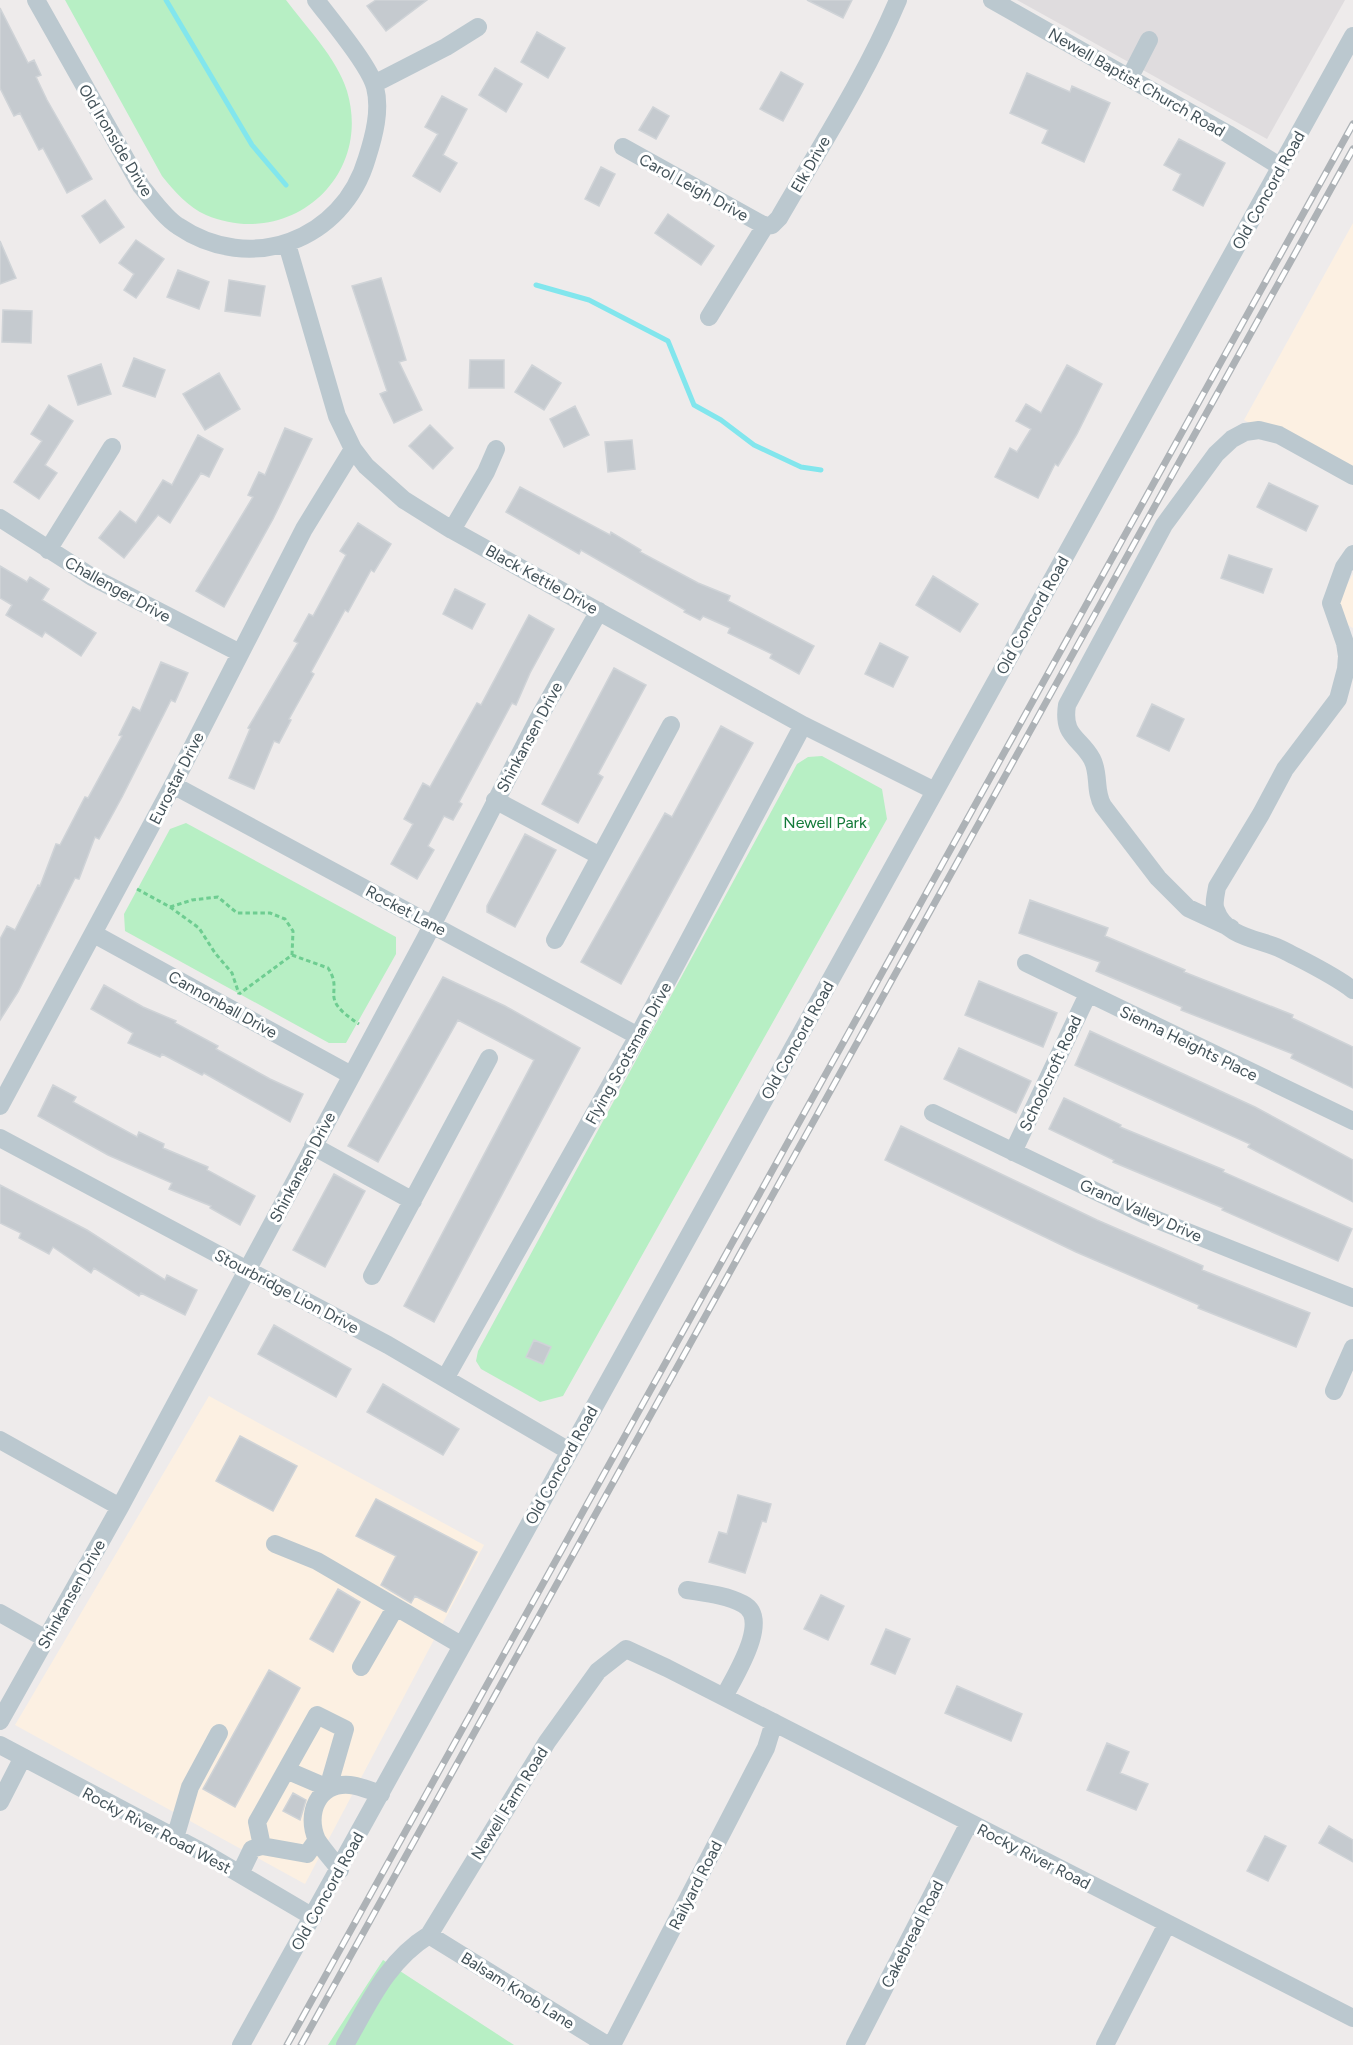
<svg xmlns="http://www.w3.org/2000/svg" width="1353" height="2045" viewBox="0 0 1353 2045" font-family="Figtree,sans-serif">
  <rect width="100%" height="100%" fill="#eeebeb"/>
  <path fill="#fcf0e2" d="M1353 223V482L1244 420Z
    M1353 574V628L1330 615Z
    M209 1396 484 1545 305 1884 15 1725Z"/>
  <path fill="#dfdcde" d="M1017 0H1345L1267 139Z"/>
  <path fill="#b7efc4" d="M65 0H286C306 27 337 58 347 91 373 178 289 250 206 215 188 207 175 192 162 176Z
    M822 756 882 789 887 819 563 1396 540 1402 481 1369 476 1361 478 1351 797 764 808 757Z
    M186 823 396 937V954L346 1043H329L125 931 124 914 170 829Z
    M383 1960 514 2045H328Z"/>
  <g fill="none" stroke-linecap="round" stroke-linejoin="round">
    <path stroke="#82e6ed" stroke-width="5" d="M166 0 252 145 286 185
      M536 285 589 300 668 341 694 405 721 420 754 445 801 467 821 470"/>
  </g>
  <path fill="#c5cacf" stroke="#cfd3d7" stroke-width="1.5" d="M376 0H427L386 31 367 6Z
    M807 0H852L843 18Z
    M0 8 28 63 34 60 41 75 36 77 47 100 92 179 67 193 43 148 39 150 20 113 14 116 0 88Z
    M537 32 565 48 548 78 521 62Z
    M495 68 522 84 506 112 479 95Z
    M781 72 803 84 783 121 760 109Z
    M1027 73 1070 92 1072 86 1110 103 1084 162 1042 143 1048 130 1010 113Z
    M442 96 467 109 443 155 457 163 440 192 413 176 438 134 425 127Z
    M653 107 669 116 656 139 639 130Z
    M1179 139 1225 163 1203 206 1173 190 1181 174 1164 165Z
    M601 167 615 174 599 206 585 199Z
    M105 200 124 227 100 243 82 216Z
    M668 214 714 246 701 265 655 233Z
    M136 240 164 259 136 298 124 290 134 274 119 263Z
    M0 241 16 278 0 284Z
    M178 270 209 282 199 309 167 297Z
    M381 278 406 360 399 362 422 410 394 423 380 394 387 391 352 286Z
    M229 280 265 286 260 316 225 311Z
    M3 310 32 311 31 343 2 342Z
    M134 358 165 370 155 397 123 386Z
    M470 360H504V388H469Z
    M101 364 111 394 78 405 68 376Z
    M532 365 561 383 544 410 515 392Z
    M1067 365 1102 384 1077 434 1058 466 1055 464 1038 498 995 477 1010 448 1017 452 1031 429 1016 421 1026 404 1041 413Z
    M219 373 240 409 205 430 183 394Z
    M49 405 73 421 45 465 57 473 39 499 14 482 42 441 31 434Z
    M575 406 589 435 564 447 550 419Z
    M430 425 453 448 433 469 409 446Z
    M285 428 312 439 273 519 224 607 196 591 253 497 248 495 259 472 265 475Z
    M198 435 223 449 209 477 201 473 170 523 158 515 124 558 99 538 120 511 136 523 163 480 172 485Z
    M632 440 635 469 608 472 605 442Z
    M1269 483 1318 506 1306 531 1257 507Z
    M520 487 610 535 611 532 641 550 640 552 698 583 730 596 728 601 814 646 799 674 770 658 772 654 728 633 730 628 703 616 700 620 684 612 685 610 581 550 579 554 506 512Z
    M358 523 391 544 374 572 371 570 348 612 345 610 311 672 314 674 289 719 291 720 279 743 274 741 254 789 229 778 250 729 248 728 298 643 294 641 309 614 313 616 346 555 340 551Z
    M1229 555 1272 569 1263 593 1221 578Z
    M0 566 27 582 30 577 49 589 42 600 96 633 81 656 45 632 42 637 6 615 12 605 0 598Z
    M933 576 978 604 960 632 916 605Z
    M455 589 485 604 472 629 443 614Z
    M529 615 554 629 530 673 516 705 512 703 459 802 462 804 453 820 444 816 428 846 434 850 417 879 391 864 413 824 404 819 423 783 430 787 477 703 481 705Z
    M880 643 908 657 893 687 865 674Z
    M161 662 188 673 175 702 171 700 122 797 99 839 95 837 79 879 75 878 18 992 0 1020V939L7 926 15 930 38 885 40 886 56 844 60 845 85 797 88 798 122 736 119 735 133 707 140 711Z
    M614 668 646 685 598 774 603 777 578 823 542 804Z
    M1152 704 1184 719 1169 751 1137 736Z
    M721 726 753 743 621 984 581 962 665 813 672 817Z
    M525 834 556 850 515 927 487 912V906Z
    M1030 900 1108 928 1105 936 1185 970 1184 972 1293 1015 1292 1018 1353 1047V1088L1291 1058 1293 1054 1181 1010 1182 1007 1096 971 1100 962 1019 933Z
    M443 977 505 1006 580 1048 434 1322 404 1306 534 1060 458 1020 378 1162 348 1146Z
    M979 981 1057 1013 1043 1047 965 1015Z
    M104 985 143 1007 176 1021 175 1023 218 1046 216 1049 270 1079 303 1094 290 1122 204 1073 202 1075 162 1054 160 1057 128 1043 133 1033 91 1009Z
    M1090 1031 1255 1107 1353 1160V1202L1248 1147 1250 1144 1075 1065Z
    M959 1048 1031 1081 1016 1113 944 1079Z
    M53 1085 76 1097 73 1102 137 1137 139 1132 164 1144 163 1148 208 1167 207 1170 255 1196 240 1225 210 1208 211 1206 169 1189 172 1183 108 1155 38 1116Z
    M1064 1098 1121 1125 1120 1127 1224 1170 1223 1172 1352 1229 1338 1261 1222 1210 1223 1208 1113 1162 1114 1160 1049 1129Z
    M901 1126 1097 1220 1203 1266 1202 1270 1310 1313 1296 1347 1198 1308 1199 1305 1076 1252 885 1160Z
    M334 1174 365 1191 325 1267 293 1250Z
    M0 1185 87 1230 165 1280 167 1275 197 1290 185 1315 141 1293 139 1296 94 1268 91 1273 53 1247 49 1254 19 1238 21 1233 0 1223Z
    M274 1325 351 1369 336 1397 258 1354Z
    M534 1340 551 1347 543 1364 526 1357Z
    M383 1384 459 1429 443 1455 367 1412Z
    M240 1436 297 1466 273 1511 216 1481Z
    M738 1495 771 1504 766 1522 762 1521 745 1573 709 1562 719 1532 727 1534Z
    M376 1499 477 1552 446 1612 415 1596 411 1603 381 1585 396 1556 356 1536Z
    M338 1589 360 1602 333 1652 310 1639Z
    M821 1595 844 1606 828 1640 804 1629Z
    M886 1629 910 1639 895 1674 871 1664Z
    M269 1670 300 1688 235 1807 203 1789Z
    M957 1686 1022 1714 1011 1741 945 1713Z
    M1107 1743 1129 1752 1120 1773 1148 1784 1136 1810 1087 1790Z
    M293 1793 306 1800 300 1820 283 1811Z
    M1329 1826 1353 1840V1862L1319 1843Z
    M1265 1836 1286 1846 1268 1881 1247 1871Z"/>
  <g fill="none" stroke-linecap="round" stroke-linejoin="round">
    <path stroke="#6ecd91" stroke-width="3" stroke-dasharray="4.5 3" stroke-linecap="butt" d="M137 889 170 907 199 928 215 953 232 973 239 994
      M170 907 192 900 218 897 237 913H270L285 919 293 931 292 955 239 994
      M292 955 328 968C345 994 316 996 359 1024"/>
    <path stroke="#bbc8cf" stroke-width="18" d="M36 0 141 186C152 199 164 217 178 226 250 275 343 241 367 158 374 136 381 110 375 87 369 65 331 20 316 0
      M992 0 1228 134 1281 167
      M1130 77 1149 40
      M374 84 446 47 478 27
      M623 147 765 226
      M287 244 337 416 353 449 366 466 404 500 452 530 803 725 935 791
      M709 317 765 226 772 225 779 218C820 147 866 76 898 0
      M0 518 92 577 240 653
      M452 530 486 472 496 449
      M48 550 112 447
      M1353 554 1344 567 1331 603 1345 643 1347 656 1346 669 1338 699 1285 769 1261 814 1217 887C1216 894 1213 904 1216 910 1225 938 1262 939 1283 950 1306 962 1332 974 1353 990
      M173 785 638 1036
      M495 800 600 856
      M1231 928 1188 908 1158 878 1103 806C1094 791 1100 774 1092 759 1080 737 1062 737 1067 705L1164 525 1216 454 1232 439 1245 432 1259 430 1279 435 1353 476
      M94 934 351 1075
      M555 940 671 725
      M1026 963 1353 1121
      M0 1106 173 785 304 529 353 449
      M933 1113 1145 1215 1353 1298
      M0 1138 388 1345 569 1451
      M313 1146 413 1201
      M1013 1152 1088 994
      M372 1276 489 1058
      M446 1377 638 1036 803 725
      M1334 1391 1353 1348
      M0 1440 120 1507
      M275 1544 317 1561 461 1645
      M687 1590C705 1593 726 1595 743 1604 772 1619 734 1677 724 1697
      M0 1613 46 1639
      M361 1667 395 1608
      M0 1721 120 1507 425 939 537 721 599 611
      M0 1745 206 1854 313 1917
      M0 1802 23 1757
      M175 1838 190 1787 219 1733
      M262 1846 257 1822 317 1715 345 1729 328 1788 286 1770
      M340 1870C333 1860 323 1850 317 1840 305 1814 318 1782 350 1785 360 1786 371 1791 381 1794
      M240 1874 252 1849 262 1846 307 1854 317 1840
      M429 1935 607 2045
      M241 2045 1353 36
      M345 2045C369 2003 387 1961 429 1935L547 1742 598 1671 626 1649 667 1668 1353 2018
      M612 2045 766 1748 774 1722
      M855 2045 969 1823
      M1105 2045 1167 1924"/>
    <defs>
      <path id="rail" d="M287 2045 1353 124
        M301 2045 1353 149"/>
    </defs>
    <use href="#rail" stroke="#adb2b6" stroke-width="7"/>
    <use href="#rail" stroke="#fff" stroke-width="4.5" stroke-dasharray="14" stroke-linecap="butt"/>
  </g>
  <g text-anchor="middle" stroke-width="6" stroke-linejoin="round" paint-order="stroke">
    <g font-size="16" fill="#435259" stroke="#fff">
      <text transform="translate(1137 82) rotate(30)" y="6">Newell Baptist Church Road</text>
      <text transform="translate(116 140) rotate(59)" y="6">Old Ironside Drive</text>
      <text transform="translate(810 164) rotate(-60)" y="6">Elk Drive</text>
      <text transform="translate(694 187) rotate(29)" y="6">Carol Leigh Drive</text>
      <text transform="translate(1268 190) rotate(-61)" y="6">Old Concord Road</text>
      <text transform="translate(542 579) rotate(29)" y="6">Black Kettle Drive</text>
      <text transform="translate(118 589) rotate(29)" y="6">Challenger Drive</text>
      <text transform="translate(1032 615) rotate(-61)" y="6">Old Concord Road</text>
      <text transform="translate(529 737) rotate(-62)" y="6">Shinkansen Drive</text>
      <text transform="translate(176 778) rotate(-63)" y="6">Eurostar Drive</text>
      <text transform="translate(406 910) rotate(28)" y="6">Rocket Lane</text>
      <text transform="translate(223 1004) rotate(29)" y="6">Cannonball Drive</text>
      <text transform="translate(797 1040) rotate(-61)" y="6">Old Concord Road</text>
      <text transform="translate(1189 1043) rotate(26)" y="6">Sienna Heights Place</text>
      <text transform="translate(628 1053) rotate(-61)" y="6">Flying Scotsman Drive</text>
      <text transform="translate(1050 1073) rotate(-65)" y="6">Schoolcroft Road</text>
      <text transform="translate(302 1167) rotate(-62)" y="6">Shinkansen Drive</text>
      <text transform="translate(1141 1210) rotate(24)" y="6">Grand Valley Drive</text>
      <text transform="translate(287 1291) rotate(28)" y="6">Stourbridge Lion Drive</text>
      <text transform="translate(561 1465) rotate(-61)" y="6">Old Concord Road</text>
      <text transform="translate(71 1594) rotate(-61)" y="6">Shinkansen Drive</text>
      <text transform="translate(509 1803) rotate(-58)" y="6">Newell Farm Road</text>
      <text transform="translate(157 1830) rotate(28)" y="6">Rocky River Road West</text>
      <text transform="translate(1034 1856) rotate(27)" y="6">Rocky River Road</text>
      <text transform="translate(695 1885) rotate(-63)" y="6">Railyard Road</text>
      <text transform="translate(327 1891) rotate(-61)" y="6">Old Concord Road</text>
      <text transform="translate(912 1934) rotate(-63)" y="6">Cakebread Road</text>
      <text transform="translate(518 1990) rotate(32)" y="6">Balsam Knob Lane</text>
    </g>
    <g font-size="16" fill="#147a39" stroke="#fff">
      <text x="825" y="828">Newell Park</text>
    </g>
  </g>
</svg>
